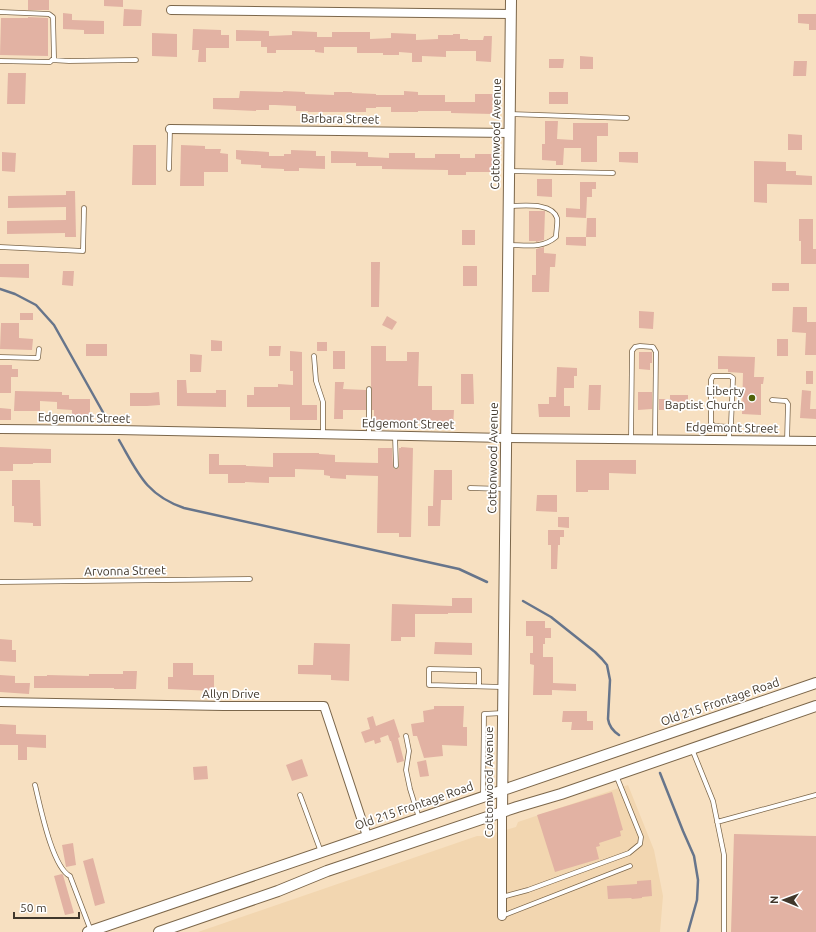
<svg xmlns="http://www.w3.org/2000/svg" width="816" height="932" viewBox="0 0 816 932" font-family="Ubuntu,sans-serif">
  <rect width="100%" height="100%" fill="#f7e0c1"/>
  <path fill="#f2d6b0" d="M628 785 654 850 663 896 660 932H198L477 836H483L516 827 518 822Z"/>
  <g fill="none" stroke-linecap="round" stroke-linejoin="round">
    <path stroke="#67758b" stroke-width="2.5" d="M0 289 15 294 36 305 54 325 109 423
      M119 440C138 473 146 495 184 508L450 567 459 569 487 582
      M523 601 551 617 595 652 602 659 607 665 610 680 608 719C609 726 613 731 619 735
      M660 773 683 831 694 856 698 880 697 900 688 932"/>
  </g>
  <path fill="#e2b2a3" d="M28 0H49V10H28Z
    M104 0H123V7L104 6Z
    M124 9 142 10 141 26H123Z
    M63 13 72 14V20L104 21V34H84V30L63 29Z
    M798 14H816V30H809V24L798 23Z
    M28 17 48 18V56L0 55 1 18H28Z
    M193 29 221 30V35H229V48H206V62H198L199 50H192Z
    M236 30 269 31V36L292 35V31L317 32V37H332V32H370V39L391 38V33L416 34V40L438 39V35H453V34H460V39H468V40H483L484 36H492L491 62 476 61V51H446V57L422 56V62H412V53L399 52V55H383V53H357V47H324V53L315 52V50H276V53H267V47H261V41H236Z
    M152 33 177 34V57L152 56Z
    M580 56 593 57V69H580Z
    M549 59H564L563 68H549Z
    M794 61H807L806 76H793Z
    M8 73H26L25 104H7Z
    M240 91 283 92V91L305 92V94L334 95V92H352V93L376 94V95H404V91L418 92V95H445V102H475V94H493L492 114 451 113V111H418V112H391V107H376V108H366V112H308V111H296V106L275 105H269V110H256V111L213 109V98H239Z
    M549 92H568V104H549Z
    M545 121H558L557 139 573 140V123H608V136H597V162H581V148H564L563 165H556V161L542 160V144H545Z
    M788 134 802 135V150H788Z
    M133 145H156V185H132Z
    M181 145 205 146V149H221L220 153 228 154V172H204V186H180Z
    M236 150 269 152V156H284V154H291V150L316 151V156H325V169L299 168V171H284V169L261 168V165L241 164V160L236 159Z
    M331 151 368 152V157L389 158V153H415V158H435V154H460V158H475V154H493L492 172H466V175H448V170L382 169V166H356V163H331Z
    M2 152 16 153 15 172 2 171Z
    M619 152H638V163L619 162Z
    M754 161 786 162V171H796V175L812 176V185L767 184V203L754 202Z
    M537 179H552V197L537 196Z
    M580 182H596V189H592V197H587L586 218 566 217V208L580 209Z
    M66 191H75L76 237H65V233L7 234V221L66 220V207L8 208V196L66 195Z
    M529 211H545L544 240 536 242V241H529Z
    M587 218H596V237H586Z
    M799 219H813V249H816V264H801V241H799Z
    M462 230H475V245H462Z
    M566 237H586V246L566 245Z
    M544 247V253L556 254 555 267H550L549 292H532V275H536V249Z
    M371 262H380L379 307H371Z
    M0 264H29V278L0 277Z
    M463 266H477V286H463Z
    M63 271H74L73 286 62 285Z
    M772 283H789V291H772Z
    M793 307H807V322H816V355H805L806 333 792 332Z
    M639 311 654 312 653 329 639 328Z
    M20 313H33V320H20Z
    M387 316 397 322 392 330 382 325Z
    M1 323H19V338L33 339 32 350 0 349Z
    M777 339H788V356H777Z
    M211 340 222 341V351H211Z
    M317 342H327V351H317Z
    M86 344H107V356H86Z
    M269 346H281L280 356H269Z
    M371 346H386V361H407V352H419L418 386H432V410H454L453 428H440V424L421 423V421H374V410H372V389L371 386Z
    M290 351 302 352V405H317V420H290V407H247V395H254V387H278V384L293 385V371H290Z
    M333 351H345V369H333Z
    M639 352H652V363H650V370L639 369Z
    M190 354 202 355 201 372H190Z
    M718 356 755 357 754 377H764L763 384H761V415L742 414 743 373 728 372V369H718Z
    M0 365H12V369H18V377H11V393H0Z
    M557 367 577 368V376H574V388H564V406H570V417H539L538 404H549V397H556Z
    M806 371H813V384H806Z
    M461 374H473L474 404H461Z
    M177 380H186L187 393H216V390H226V407L177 406Z
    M335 382H344L343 389 366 390V410H343V419H334Z
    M589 385H601L600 410H588Z
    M802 390 811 391 810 409H816V419L800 418Z
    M15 391 62 392V395H69V399H90V415H72V410L57 409V402L40 401V411H14Z
    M159 392 160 405 147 406H130V393H150Z
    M638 392H652V409L638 410Z
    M670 395H688V403H685L684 410H659V399H670Z
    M0 408 11 409V420H0Z
    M0 447 51 449V463H33V464H13V471H0Z
    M401 447 413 448 411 537H399V533H377L378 476 346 475V479L330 478V476L324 475V470L295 469V477H269V483L245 482V483H228V474H209V454H219V465H246V466L273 467V453H319V454L335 455V462L378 463V448H392L393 466 394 469H396L399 468V448H401Z
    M576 460H636V474L609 473V490H588V492H576Z
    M434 470H452V500H441L440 526H428V506H433Z
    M12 480H40L41 526H33V523L14 522V506H12Z
    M537 495H557V512L536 511Z
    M558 517H569V528L558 527Z
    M548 530H564V537H560V545H558L557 569H551V545H548Z
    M452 598H472V613H448V614H415V637H401V641H391L392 604 452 606Z
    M526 621H545V628H551V638H545V644H543V657H553V683L576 684V691L552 690V695H533L534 665 530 664V653H533V636H526Z
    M0 639 12 640V650H16V662L0 661Z
    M435 642 472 643V655L434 654Z
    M314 643 350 644 349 681 331 680V675L298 674V665H313Z
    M173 663H193V675H214V691L168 689V677H173Z
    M123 671H137L136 689H114V688H34V676H47V675L89 676V674H123Z
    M0 675 15 676V683H30L29 694 0 692Z
    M434 706H464L463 727H467V746L442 745 443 756 424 758 417 736H413L411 724 424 722 423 711 434 709Z
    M563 711H587V721H593V730H571L572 722H562Z
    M373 716 376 726 394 719 400 737 398 738 404 761 397 763 391 741H390L388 735 380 738 381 742 375 744 374 740 365 743 361 732 370 729 367 718Z
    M0 724 16 725V734L46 735V748L27 747V760H18V745H0Z
    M302 759 308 776 292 781 286 765Z
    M426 760 429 776 420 777 417 762Z
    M207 766 208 779 194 780 193 767Z
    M612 792 623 830 620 831 621 836 599 843 600 846 596 847 599 859 555 872 537 815Z
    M734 834 816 836V932H731Z
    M73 843 76 865 66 867 62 845Z
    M93 858 105 903 95 906 83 861Z
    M62 874 63 875 74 913 65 915 54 876Z
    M651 880 652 896 642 897V898L632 899 631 898 608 899 607 886 637 884V881Z"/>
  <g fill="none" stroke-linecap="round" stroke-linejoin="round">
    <defs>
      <path id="service" d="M0 12 49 14 53 17 54 58 50 62 0 61
        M52 60 69 61 136 60
        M510 114 627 118
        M169 169 170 129
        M509 171 613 173
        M508 245C526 245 542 249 556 237 556 231 558 223 557 218 552 202 523 206 510 206
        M0 247 83 251 84 208
        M314 356 316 381 323 402V434
        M0 357 38 358 39 349
        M772 400 786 401 788 404 787 441
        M369 435V389
        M395 436 396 466
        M631 439 632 351 635 347 640 346 653 347 656 352 655 439
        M729 440C729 434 729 429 731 424L733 378 730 376H713L711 380V423L714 426 730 427
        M470 488 505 489
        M0 582 250 579
        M479 686V670L429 669V685L502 687
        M406 736 409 751 406 770 410 789 419 818
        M692 749 713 801 724 855V932
        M35 785C40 805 52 867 70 876L91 931
        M300 795 321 852
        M483 796 484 714 503 713
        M717 822 816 795
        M502 897 528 890 629 853 640 844 641 837 616 775
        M502 916 630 866"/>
      <path id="minor" d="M171 10 511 14
        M170 129 509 133
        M0 429 117 430 506 438 816 441
        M0 702 223 706H324L367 836
        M502 916V812"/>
      <path id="tertiary" d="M502 812 511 0
        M88 932 816 683
        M159 932 278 891 327 871 517 807 561 794 816 706"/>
    </defs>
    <use href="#service" stroke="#7b664a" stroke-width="5.5"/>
    <use href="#minor" stroke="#7b664a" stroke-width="10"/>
    <use href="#tertiary" stroke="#7b664a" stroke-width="12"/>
    <use href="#service" stroke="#fff" stroke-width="4"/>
    <use href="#minor" stroke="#fff" stroke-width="8"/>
    <use href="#tertiary" stroke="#fff" stroke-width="10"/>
  </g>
  <circle fill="#50620a" stroke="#fff" stroke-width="1.5" cx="752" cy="398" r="4"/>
  <g text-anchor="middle" stroke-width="3.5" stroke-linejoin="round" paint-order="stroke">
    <g font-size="12" fill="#40372b" stroke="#fff">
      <text transform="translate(340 119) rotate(1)" y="4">Barbara Street</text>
      <text transform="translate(496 134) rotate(-89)" y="4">Cottonwood Avenue</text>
      <text transform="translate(84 418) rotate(1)" y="4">Edgemont Street</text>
      <text transform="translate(408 424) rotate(1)" y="4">Edgemont Street</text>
      <text transform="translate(732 428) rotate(1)" y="4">Edgemont Street</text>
      <text transform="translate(493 458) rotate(-89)" y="4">Cottonwood Avenue</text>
      <text transform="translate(125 571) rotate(-1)" y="4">Arvonna Street</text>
      <text x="231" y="698">Allyn Drive</text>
      <text transform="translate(720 702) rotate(-19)" y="4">Old 215 Frontage Road</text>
      <text transform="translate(489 782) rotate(-90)" y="4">Cottonwood Avenue</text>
      <text transform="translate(414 806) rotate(-19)" y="4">Old 215 Frontage Road</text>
    </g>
    <g font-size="12" fill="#40372b" stroke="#fff" text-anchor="end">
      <text x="744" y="395">Liberty<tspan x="744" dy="14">Baptist Church</tspan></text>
    </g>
  </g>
  <g transform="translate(784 900) rotate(271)" stroke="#ffffff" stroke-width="3" paint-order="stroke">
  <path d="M0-3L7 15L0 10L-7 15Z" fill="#40372b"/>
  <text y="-6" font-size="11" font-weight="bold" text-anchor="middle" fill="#40372b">N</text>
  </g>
  <path d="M14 912v6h65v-6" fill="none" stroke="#40372b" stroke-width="2"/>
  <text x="20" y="912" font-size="12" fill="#40372b" stroke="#ffffff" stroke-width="3" paint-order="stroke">50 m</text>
</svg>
